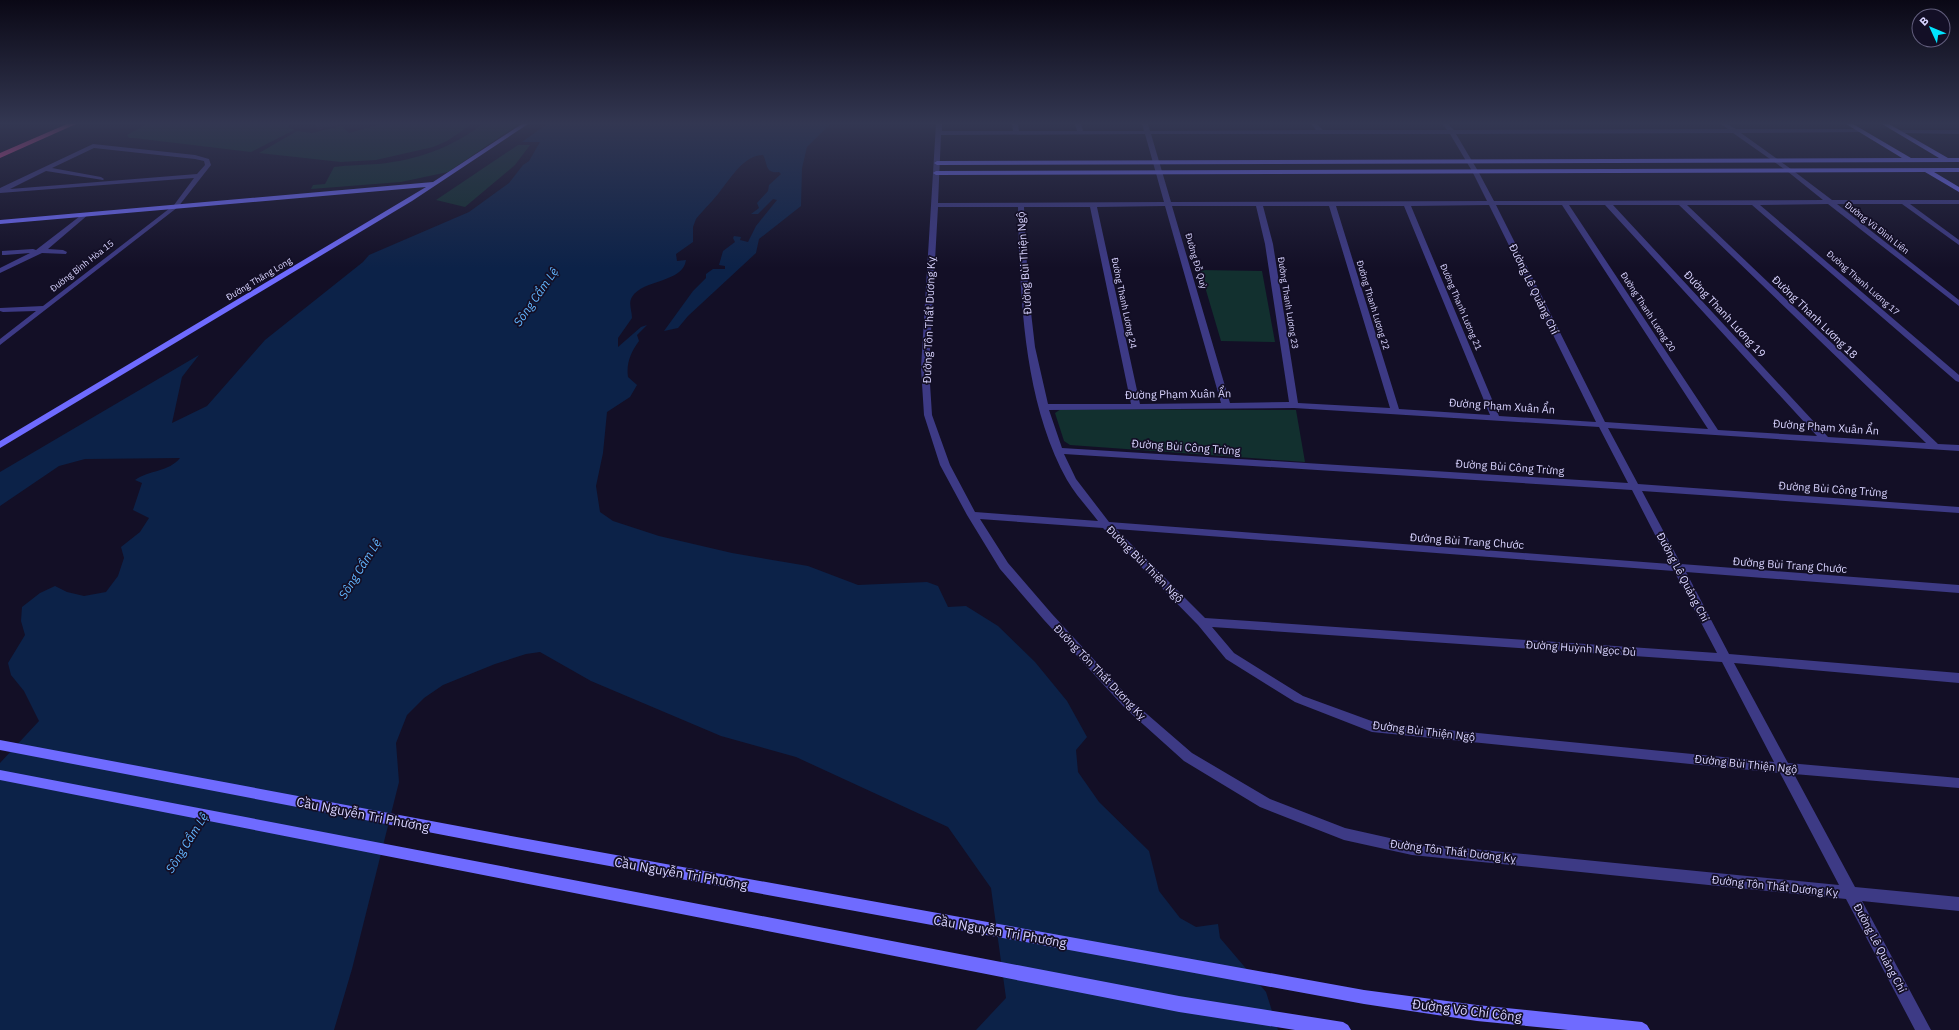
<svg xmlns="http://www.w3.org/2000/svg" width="1959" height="1030" viewBox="0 0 1959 1030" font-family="'IBM Plex Sans',sans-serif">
  <rect width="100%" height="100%" fill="#130f26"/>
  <path fill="#12302f" d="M147 124H289V127L294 130 251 152 134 138H129L127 135Z
    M382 124H472L447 141 433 147 376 160 341 162 259 153 297 131 312 133 341 126 349 133Z
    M483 124H519L448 172 401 182 311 189 313 185 325 184 334 167C349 165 363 165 378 164 417 160 451 148 483 124Z
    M518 145H530L515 165 465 207 436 200Z
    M1200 270 1262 271 1275 342 1221 341Z
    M1061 409 1296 410 1305 462 1070 445 1064 441 1055 413Z"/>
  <path fill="#0c2248" d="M547 124H830L807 147 802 168 801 206 759 239 756 253 688 316 678 328 664 331 693 291 706 278V274L713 269H725V266L719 265 723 251 735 242 733 238 734 236 741 237 740 240 748 242 756 226 777 200 773 199 758 214H751L759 208 757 203 768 191 769 185 781 174 779 172C765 174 768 164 763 155 744 155 731 178 721 190 714 200 704 209 696 219L693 227V242L676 254 677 261 686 260C683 283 643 279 632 297 628 303 632 311 632 318L618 338V347L641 327 647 325 637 335 639 341C631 352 626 363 628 377L637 385 630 397 607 412 603 453 596 486 600 512 613 521 659 536 732 553 808 566 858 585 927 582 938 586 948 607 966 606 998 626 1035 662 1067 701 1087 737 1076 750 1078 772 1099 802 1149 851 1159 891 1180 918 1196 927 1218 924 1220 938 1266 992 1278 1030H976L1006 998 991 888 948 827 796 757 721 736 591 681 540 652 526 654 495 664 443 685 424 698 407 715 396 743 399 782 352 969 334 1030H0V763L39 721 24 691 11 675 8 663 25 635 21 621 22 607 40 593 55 586 67 592 84 596 106 592 118 576 124 558 121 547 140 532 149 518 133 510 142 483 135 480C149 470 169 472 180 458L85 459 59 466 0 506V472L199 355 182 377 172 423 207 406 265 340 363 262 369 255 469 212 509 183 523 165 529 161 540 142H522Z"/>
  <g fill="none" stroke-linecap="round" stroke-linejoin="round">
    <path fill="#3d3a85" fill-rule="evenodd" d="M936 124H942V131H1013L1012 124H1018L1019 131H1077L1075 124H1081L1083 131H1144L1142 124H1148L1150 131 1316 130 1311 124H1317L1323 130H1447L1442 124H1448L1454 130 1728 129 1721 124H1727L1736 129H1861L1863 130V132L1741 133 1791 169 1832 200H1959V204H1910L1959 240V245L1902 204H1837L1959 300V306L1828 204 1760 205 1959 375V382L1956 381 1752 205H1687L1938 444 1959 445V451L1608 428 1638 484 1959 507V513L1642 491 1681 564 1959 585V593L1686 572 1729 654 1959 673V683L1734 663 1788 763 1959 778V788L1794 774 1855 887 1959 897V911L1862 901 1931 1030H1915L1846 899 1412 855 1344 840 1260 807 1184 761 1125 708 1044 620 1000 569 967 515 940 465 924 415 921 368ZM1733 133 1787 171 1823 200 1494 201 1478 171 1456 134ZM1145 134 1164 202 938 203 941 135ZM1151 134H1450L1472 171 1487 201 1171 202ZM1489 205 1596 422 1499 416 1411 206ZM1496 205H1562L1708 429 1605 422ZM1569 205H1605L1817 436 1718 430ZM1613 205H1679L1926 443 1828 437ZM1165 206 1221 403 1140 404 1097 207ZM1172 206H1256L1265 244 1289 402 1230 403ZM1263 206H1329L1390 408 1298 403 1273 244ZM1336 206H1404L1490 415 1399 409ZM938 207H1018C1020 296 1023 400 1067 480 1075 494 1088 508 1098 521L975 512 950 465 932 415 929 368ZM1024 207H1090L1131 404H1048L1035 347 1028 286ZM1294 408 1599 427 1628 483 1062 448 1049 410ZM1064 454 1632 490 1670 564 1109 522 1076 479ZM980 519 1103 528 1198 625 1226 659 1295 702 1372 732 1780 773 1839 885 1412 843 1345 828 1270 799 1192 753 1133 702 1052 614 1008 563ZM1116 529 1674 571 1717 653 1205 618ZM1212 627 1722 662 1774 762 1377 723 1303 696 1234 653Z
      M1900 130H1959V134L1898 133V131Z
      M93 144 195 155 209 159 211 165 178 207 0 345V339L36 311 3 312 0 311V308L43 306 174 205 194 178 0 193V188ZM94 148 195 159 204 161 205 165 197 174 10 189 46 171 103 180 104 179 101 177 52 168Z
      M84 213 89 214 48 249 63 250 67 252 66 254 42 253 0 273V268L30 253 5 255H2V251L33 249 36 250Z"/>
    <path fill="#6f6bff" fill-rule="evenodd" d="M522 124H528L412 201 0 448V441L426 187 0 224V220L433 182Z
      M1846 124H1853L1911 158H1939L1882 124H1889L1948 158H1959V162L937 165 934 163 937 161 1902 158Z
      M1959 168V172H1934L1959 187V192L1925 172 936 175 933 173 936 171Z
      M0 740 511 836 1364 990 1477 1005 1642 1022 1647 1025 1650 1030H1568L1477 1021 1364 1004 511 848 0 750Z
      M0 770 1179 996 1343 1022 1348 1025 1351 1030H1295L1179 1012 0 780Z"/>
    <path fill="#ff4fa3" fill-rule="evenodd" d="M67 124H76L0 158V153Z"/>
  </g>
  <path fill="#1d163a" d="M315 124H343L318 130Z"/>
  <linearGradient id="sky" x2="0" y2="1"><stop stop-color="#0a0815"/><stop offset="0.46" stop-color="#333752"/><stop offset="1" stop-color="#333752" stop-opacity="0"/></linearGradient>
  <rect width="1959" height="268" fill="url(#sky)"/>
  <g text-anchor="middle" stroke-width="3.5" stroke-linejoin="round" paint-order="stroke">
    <g font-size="9" fill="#d9d4ff" stroke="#130f26">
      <text transform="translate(1877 228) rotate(38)" y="3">Đường Vũ Đình Liên</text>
      <text transform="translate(1196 261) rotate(74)" y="3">Đường Đỗ Quỳ</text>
      <text transform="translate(82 266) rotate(-38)" y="3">Đường Bình Hòa 15</text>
      <text transform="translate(259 279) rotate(-31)" y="3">Đường Thăng Long</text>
      <text transform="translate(1863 283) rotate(41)" y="3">Đường Thanh Lương 17</text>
      <text transform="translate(1124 303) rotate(78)" y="3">Đường Thanh Lương 24</text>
      <text transform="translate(1288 303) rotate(81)" y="3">Đường Thanh Lương 23</text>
      <text transform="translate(1373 305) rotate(73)" y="3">Đường Thanh Lương 22</text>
      <text transform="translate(1461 307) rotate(67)" y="3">Đường Thanh Lương 21</text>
      <text transform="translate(1648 312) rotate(57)" y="3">Đường Thanh Lương 20</text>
    </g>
    <g font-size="11" fill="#d9d4ff" stroke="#130f26">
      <text transform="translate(1024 263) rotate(-94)" y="4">Đường Bùi Thiện Ngộ</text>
      <text transform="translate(1534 289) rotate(64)" y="4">Đường Lê Quảng Chí</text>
      <text transform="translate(1725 314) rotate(47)" y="4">Đường Thanh Lương 19</text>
      <text transform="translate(1815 317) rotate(44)" y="4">Đường Thanh Lương 18</text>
      <text transform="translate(929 320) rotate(-88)" y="4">Đường Tôn Thất Dương Kỵ</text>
      <text transform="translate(1178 394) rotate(-1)" y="4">Đường Phạm Xuân Ẩn</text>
      <text transform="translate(1502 406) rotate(4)" y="4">Đường Phạm Xuân Ẩn</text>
      <text transform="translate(1826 427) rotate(4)" y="4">Đường Phạm Xuân Ẩn</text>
      <text transform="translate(1186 447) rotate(4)" y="4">Đường Bùi Công Trừng</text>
      <text transform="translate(1510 467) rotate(4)" y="4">Đường Bùi Công Trừng</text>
      <text transform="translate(1833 489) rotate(4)" y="4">Đường Bùi Công Trừng</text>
      <text transform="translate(1467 541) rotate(4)" y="4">Đường Bùi Trang Chước</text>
      <text transform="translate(1145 564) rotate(45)" y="4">Đường Bùi Thiện Ngộ</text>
      <text transform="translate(1790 565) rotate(4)" y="4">Đường Bùi Trang Chước</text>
      <text transform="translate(1683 577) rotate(62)" y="4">Đường Lê Quảng Chí</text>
      <text transform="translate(1581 648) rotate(4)" y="4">Đường Huỳnh Ngọc Đủ</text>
      <text transform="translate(1100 672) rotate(46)" y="4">Đường Tôn Thất Dương Kỵ</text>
      <text transform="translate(1424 731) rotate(7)" y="4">Đường Bùi Thiện Ngộ</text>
      <text transform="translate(1746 764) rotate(6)" y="4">Đường Bùi Thiện Ngộ</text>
      <text transform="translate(1453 851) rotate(7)" y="4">Đường Tôn Thất Dương Kỵ</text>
      <text transform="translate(1775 886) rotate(6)" y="4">Đường Tôn Thất Dương Kỵ</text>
      <text transform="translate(1880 948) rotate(62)" y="4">Đường Lê Quảng Chí</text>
    </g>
    <g font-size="12" font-style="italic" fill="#62b6ff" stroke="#130f26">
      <text transform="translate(536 297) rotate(-55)" y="4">Sông Cẩm Lệ</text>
      <text transform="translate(360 569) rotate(-58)" y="4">Sông Cẩm Lệ</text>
      <text transform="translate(187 843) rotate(-58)" y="4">Sông Cẩm Lệ</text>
    </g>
    <g font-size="13" fill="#d9d4ff" stroke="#130f26">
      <text transform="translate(363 814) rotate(11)" y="5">Cầu Nguyễn Tri Phương</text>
      <text transform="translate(681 873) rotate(10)" y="5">Cầu Nguyễn Tri Phương</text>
      <text transform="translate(1000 931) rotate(10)" y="5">Cầu Nguyễn Tri Phương</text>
      <text transform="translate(1467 1010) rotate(7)" y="5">Đường Võ Chí Công</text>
    </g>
  </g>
  <g transform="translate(1931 28) rotate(314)"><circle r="19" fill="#130f26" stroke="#625e7d"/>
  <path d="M0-3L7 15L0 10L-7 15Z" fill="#00e5ff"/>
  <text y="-6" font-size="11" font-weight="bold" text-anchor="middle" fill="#d9d4ff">B</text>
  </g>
</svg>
